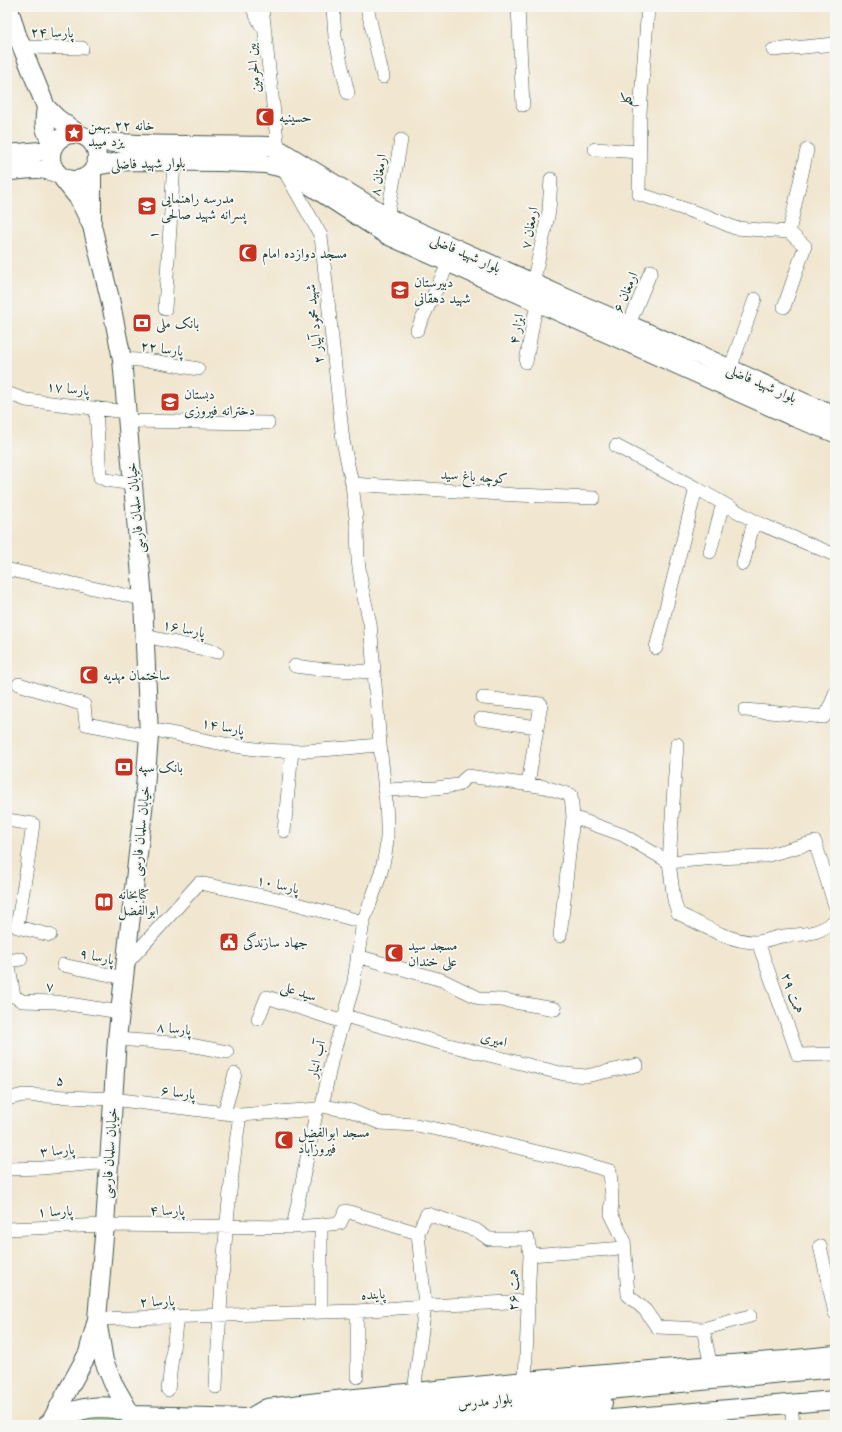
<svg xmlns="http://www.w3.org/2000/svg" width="842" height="1432" viewBox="0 0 842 1432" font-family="'Old Standard TT',Amiri,serif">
  <rect width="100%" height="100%" fill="#f6f6f2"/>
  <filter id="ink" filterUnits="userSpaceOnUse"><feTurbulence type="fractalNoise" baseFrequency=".025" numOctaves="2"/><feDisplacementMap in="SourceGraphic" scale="8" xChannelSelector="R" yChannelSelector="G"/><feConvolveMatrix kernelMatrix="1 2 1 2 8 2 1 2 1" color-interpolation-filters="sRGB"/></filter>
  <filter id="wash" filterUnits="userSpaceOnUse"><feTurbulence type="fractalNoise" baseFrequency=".012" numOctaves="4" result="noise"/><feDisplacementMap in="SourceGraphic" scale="16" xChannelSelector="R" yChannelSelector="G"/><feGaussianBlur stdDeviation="0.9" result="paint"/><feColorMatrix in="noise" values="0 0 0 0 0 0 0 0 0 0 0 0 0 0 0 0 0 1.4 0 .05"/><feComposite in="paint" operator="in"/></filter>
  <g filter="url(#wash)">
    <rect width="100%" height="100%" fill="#f1e6cf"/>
    <path fill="#93d68e" stroke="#598a61" d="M107 1417 129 1419 133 1425H69L81 1421Z"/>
  </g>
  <g filter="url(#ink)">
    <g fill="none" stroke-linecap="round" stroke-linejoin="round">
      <defs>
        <path id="street" d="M252 7 261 25
          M262 7 278 149
          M333 7 335 37 348 93
          M367 7 383 77
          M518 7 523 105
          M648 7 640 113 639 194 709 217 735 228 789 232 805 246 784 307
          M22 47 82 48
          M773 50 835 44
          M595 149 639 152
          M284 170 321 236 343 441 352 484 357 527 358 560 362 589 370 623 380 745
          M387 217 401 140
          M789 232 807 150
          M533 283 549 211 551 179
          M165 309 174 162
          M629 324 651 271
          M417 330 449 262
          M122 359 153 361 198 369
          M526 362 534 317 539 302
          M730 369 755 299
          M7 393 26 400 126 412
          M96 408 100 477 106 480 133 484
          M127 421 268 423
          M616 446 696 488 758 523 835 555
          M352 484 517 495 594 498
          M710 552 723 503
          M743 564 754 521
          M10 570 143 599
          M145 636 217 652
          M656 648 696 488
          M295 666 318 669 373 672
          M19 684 84 705 86 724 149 736
          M483 698 541 704 528 784
          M745 710 824 717 832 702 835 693
          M481 719 537 727
          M148 729C187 735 227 747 266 750 304 753 342 748 380 745 383 775 388 806 387 837 386 866 373 895 363 922
          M677 744 669 862 716 858 765 856 815 842 835 906
          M384 790 436 788 458 785 468 776 545 787 571 795 573 817 623 835 669 862 674 900 678 913C702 925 729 942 756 942 765 942 774 937 783 936 804 934 819 935 835 920
          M7 820 33 824 27 867 17 927 50 935
          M284 831 292 751
          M560 936 573 817
          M758 942 798 1055 835 1054
          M357 956 442 980 481 999 502 1000 555 1009
          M7 961 21 959
          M8 961 14 996 22 1001 56 1002 120 1012
          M126 964 199 883 278 899 363 922 353 987 332 1058 322 1106 317 1109
          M63 965 124 978
          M345 1016 437 1042 564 1074 586 1076 637 1065
          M258 1019 267 997 343 1022
          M117 1039 185 1044 227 1052
          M7 1099 23 1095 113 1099 240 1115 317 1109
          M322 1106 352 1111 380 1123 416 1125 461 1134 576 1161 610 1171 612 1198 611 1214 624 1240 628 1295 645 1310 657 1327 703 1329 750 1316
          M224 1113 235 1074
          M7 1169 42 1168 109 1162
          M321 1225 340 1223 346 1211 418 1233 425 1306 414 1392
          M293 1227 321 1225V1312
          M7 1229 105 1225 293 1227 317 1109
          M418 1233 427 1214 476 1230 489 1239H528L530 1255 525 1381
          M820 1246 835 1313
          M530 1255 624 1248
          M357 1311V1377
          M97 1319 357 1311 425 1306 529 1301
          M703 1329 711 1366
          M216 1387C220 1296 226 1205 240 1115
          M168 1390 177 1316
          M791 1404 793 1425"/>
        <path id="secondary" d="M10 7V12L17 35 46 107 57 118 80 135
          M46 107C43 126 44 129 53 146
          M51 157a23 23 0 1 1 46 0a23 23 0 1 1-46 0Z
          M91 141C150 147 210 144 269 146L278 149 393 220 573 301 702 356 814 407 835 414
          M7 154 51 150
          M96 166 123 161 221 162 265 164 283 168 387 235 796 418 835 433
          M7 171C24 171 42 165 57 174
          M92 173V221
          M98 1326 104 1361 113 1383 130 1413
          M248 1419 267 1408 336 1400 525 1381 662 1369 786 1360 835 1355
          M50 1423 88 1353 97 1319 105 1225 117 1039 144 801 149 736 143 599 122 359 110 299 92 226 79 199 63 179
          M542 1425 835 1400"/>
        <path id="primary" d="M133 1416 248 1419 380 1411 835 1367
          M48 1425C70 1406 124 1397 142 1425
          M383 1425 602 1403"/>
      </defs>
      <use href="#street" stroke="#3e564b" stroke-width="14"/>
      <use href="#secondary" stroke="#3e564b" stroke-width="20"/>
      <use href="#primary" stroke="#3e564b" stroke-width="22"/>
      <use href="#street" stroke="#fff" stroke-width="13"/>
      <use href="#secondary" stroke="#fff" stroke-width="18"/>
      <use href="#primary" stroke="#fff" stroke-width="20"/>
    </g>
  </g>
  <defs>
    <symbol id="mosque-square" viewBox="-11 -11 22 22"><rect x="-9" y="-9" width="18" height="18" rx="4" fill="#c8321e" stroke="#f6f6f2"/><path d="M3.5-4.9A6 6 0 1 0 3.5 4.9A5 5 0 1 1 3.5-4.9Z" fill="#fff"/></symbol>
    <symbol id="sight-square" viewBox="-11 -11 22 22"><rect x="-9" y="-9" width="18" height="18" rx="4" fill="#c8321e" stroke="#f6f6f2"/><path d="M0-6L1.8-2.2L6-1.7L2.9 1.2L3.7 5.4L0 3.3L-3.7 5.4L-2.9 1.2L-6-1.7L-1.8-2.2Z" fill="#fff"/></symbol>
    <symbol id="school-square" viewBox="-11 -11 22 22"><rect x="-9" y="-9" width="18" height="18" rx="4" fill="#c8321e" stroke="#f6f6f2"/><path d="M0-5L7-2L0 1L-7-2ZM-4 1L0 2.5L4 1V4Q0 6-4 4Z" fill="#fff"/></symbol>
    <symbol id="bank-square" viewBox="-11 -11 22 22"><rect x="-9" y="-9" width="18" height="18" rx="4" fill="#c8321e" stroke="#f6f6f2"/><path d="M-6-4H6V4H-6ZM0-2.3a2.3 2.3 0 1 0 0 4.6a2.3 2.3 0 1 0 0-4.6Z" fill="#fff"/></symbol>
    <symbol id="library-square" viewBox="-11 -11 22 22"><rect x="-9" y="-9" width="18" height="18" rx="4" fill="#c8321e" stroke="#f6f6f2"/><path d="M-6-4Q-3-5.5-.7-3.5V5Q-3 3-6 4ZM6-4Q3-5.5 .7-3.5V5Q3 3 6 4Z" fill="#fff"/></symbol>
    <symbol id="civic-square" viewBox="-11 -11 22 22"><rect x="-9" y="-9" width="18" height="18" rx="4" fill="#c8321e" stroke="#f6f6f2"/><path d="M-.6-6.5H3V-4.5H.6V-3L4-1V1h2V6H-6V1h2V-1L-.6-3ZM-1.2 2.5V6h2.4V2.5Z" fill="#fff"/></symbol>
  </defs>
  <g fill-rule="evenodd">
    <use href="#mosque-square" x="254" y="106" width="22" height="22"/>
    <use href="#sight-square" x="63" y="122" width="22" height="22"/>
    <use href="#school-square" x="136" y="195" width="22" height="22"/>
    <use href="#mosque-square" x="237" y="242" width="22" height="22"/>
    <use href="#school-square" x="389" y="279" width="22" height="22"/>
    <use href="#bank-square" x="131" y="312" width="22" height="22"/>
    <use href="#school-square" x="159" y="391" width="22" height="22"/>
    <use href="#mosque-square" x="78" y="664" width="22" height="22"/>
    <use href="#bank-square" x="113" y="756" width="22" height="22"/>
    <use href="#library-square" x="93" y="891" width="22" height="22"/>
    <use href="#civic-square" x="218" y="931" width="22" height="22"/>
    <use href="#mosque-square" x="383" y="942" width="22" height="22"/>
    <use href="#mosque-square" x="273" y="1129" width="22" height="22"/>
  </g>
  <g text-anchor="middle" stroke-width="4" stroke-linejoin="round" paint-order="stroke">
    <g font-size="14" fill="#1f3d34" stroke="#f6f6f2">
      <text transform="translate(52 32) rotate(1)" y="5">پارسا ۲۴</text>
      <text transform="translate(253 68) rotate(-96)" y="5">بین الحرمین</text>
      <text transform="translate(626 99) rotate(-85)" y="5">کلم</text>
      <text transform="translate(148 163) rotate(-1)" y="5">بلوار شهید فاضلی</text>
      <text transform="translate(378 175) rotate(-80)" y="5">ارمغان ۸</text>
      <text transform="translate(529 228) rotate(-79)" y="5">ارمغان ۷</text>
      <text transform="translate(153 235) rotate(-87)" y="5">۱</text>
      <text transform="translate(466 253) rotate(24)" y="5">بلوار شهید فاضلی</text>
      <text transform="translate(625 292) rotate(-67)" y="5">ارمغان ۶</text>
      <text transform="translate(314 324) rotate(-96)" y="5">شهید محمود آبیار ۲</text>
      <text transform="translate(516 329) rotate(-79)" y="5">ابزار ۴</text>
      <text transform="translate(162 348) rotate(8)" y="5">پارسا ۲۲</text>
      <text transform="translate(762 383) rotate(24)" y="5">بلوار شهید فاضلی</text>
      <text transform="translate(68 388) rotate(6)" y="5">پارسا ۱۷</text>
      <text transform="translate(474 476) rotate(4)" y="5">کوچه باغ سید</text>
      <text transform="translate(135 508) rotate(-95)" y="5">خیابان سلمان فارسی</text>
      <text transform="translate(184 628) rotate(12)" y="5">پارسا ۱۶</text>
      <text transform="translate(223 726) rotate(11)" y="5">پارسا ۱۴</text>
      <text transform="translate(140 831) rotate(-84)" y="5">خیابان سلمان فارسی</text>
      <text transform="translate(278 884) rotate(13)" y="5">پارسا ۱۰</text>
      <text transform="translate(97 956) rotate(12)" y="5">پارسا ۹</text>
      <text transform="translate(50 986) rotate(4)" y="5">۷</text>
      <text transform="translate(299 991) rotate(18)" y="5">سید علی</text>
      <text transform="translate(793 993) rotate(71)" y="5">همت ۲۹</text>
      <text transform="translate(174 1028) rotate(6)" y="5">پارسا ۸</text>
      <text transform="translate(494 1039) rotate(14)" y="5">امیری</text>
      <text transform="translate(316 1059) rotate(-76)" y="5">آب انبار</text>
      <text transform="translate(60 1080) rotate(3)" y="5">۵</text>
      <text transform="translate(178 1092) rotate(7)" y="5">پارسا ۶</text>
      <text transform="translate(57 1150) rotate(-5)" y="5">پارسا ۳</text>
      <text transform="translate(109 1153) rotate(-86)" y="5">خیابان سلمان فارسی</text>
      <text x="167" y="1215">پارسا ۴</text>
      <text transform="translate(55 1211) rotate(-2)" y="5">پارسا ۱</text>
      <text transform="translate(513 1290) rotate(-88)" y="5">همت ۲۶</text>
      <text transform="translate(373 1294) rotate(-4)" y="5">پاینده</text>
      <text transform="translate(157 1301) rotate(-2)" y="5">پارسا ۲</text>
      <text transform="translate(485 1401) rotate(-6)" y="5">بلوار مدرس</text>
    </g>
    <g font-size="14" fill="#1f3d34" stroke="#f6f6f2" text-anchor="start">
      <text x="279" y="122">حسینیه</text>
      <text x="88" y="130">خانه ۲۲ بهمن<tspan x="88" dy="16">یزد میبد</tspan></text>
      <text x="161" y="203">مدرسه راهنمایی<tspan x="161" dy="16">پسرانه شهید صالحی</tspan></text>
      <text x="262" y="258">مسجد دوازده امام</text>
      <text x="414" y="287">دبیرستان<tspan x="414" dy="16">شهید دهقانی</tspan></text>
      <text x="156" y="328">بانک ملی</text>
      <text x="184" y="399">دبستان<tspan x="184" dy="16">دخترانه فیروزی</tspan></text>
      <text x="103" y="680">ساختمان مهدیه</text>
      <text x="138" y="772">بانک سپه</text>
      <text x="118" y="899">کتابخانه<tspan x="118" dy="16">ابوالفضل</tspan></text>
      <text x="243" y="947">جهاد سازندگی</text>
      <text x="408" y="950">مسجد سید<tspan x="408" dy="16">علی خندان</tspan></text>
      <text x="298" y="1137">مسجد ابوالفضل<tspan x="298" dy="16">فیروزآباد</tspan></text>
    </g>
  </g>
  <rect width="842" height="1432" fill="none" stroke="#f6f6f2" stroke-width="24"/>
</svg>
